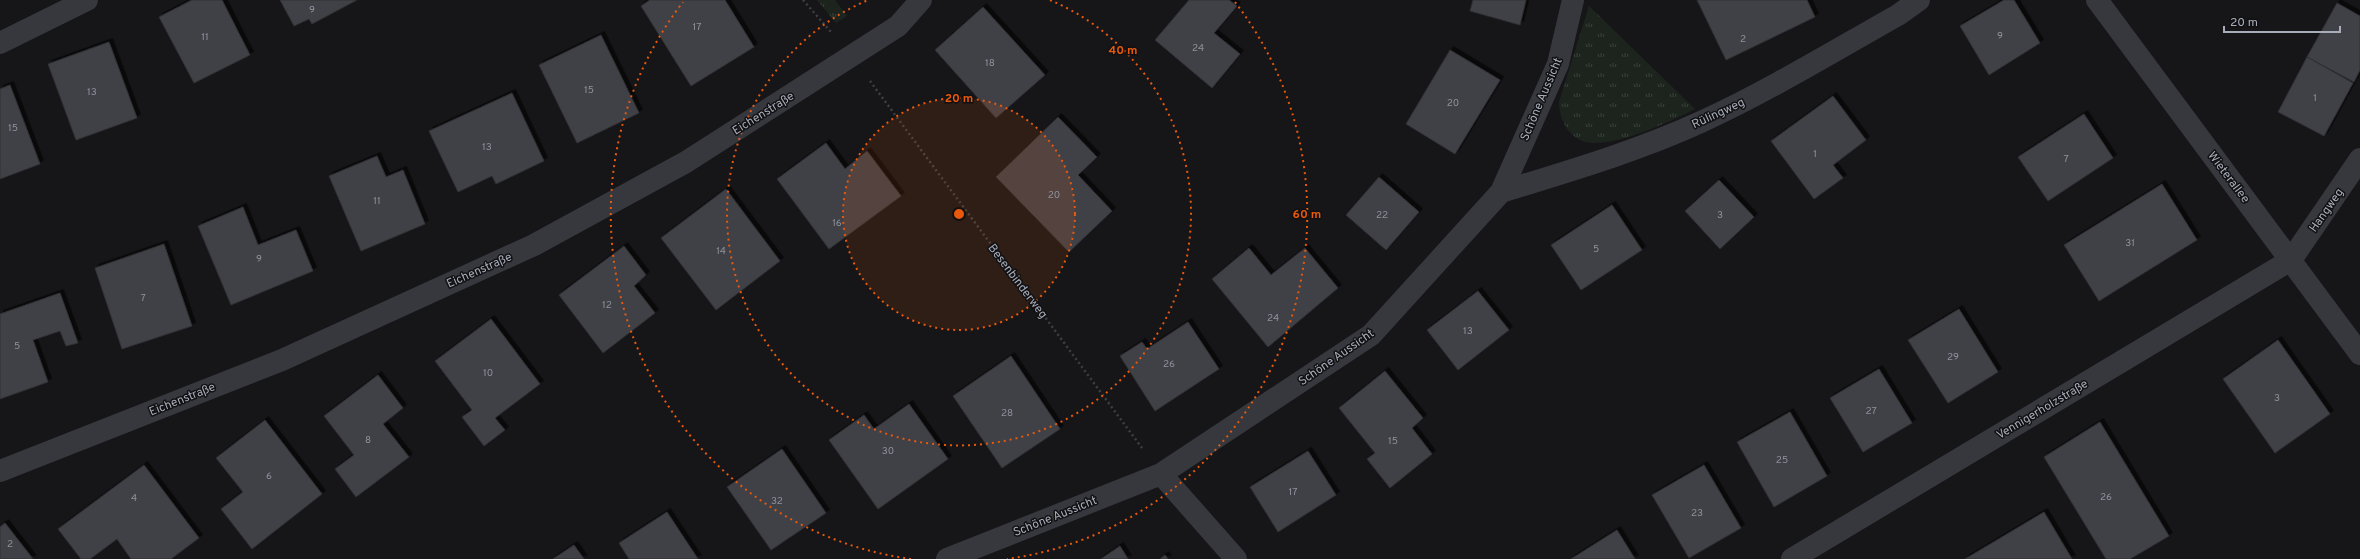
<svg xmlns="http://www.w3.org/2000/svg" width="2360" height="559" viewBox="0 0 2360 559" font-family="Overpass,sans-serif">
  <defs>
    <pattern id="grass-tufts" width="24" height="20" patternUnits="userSpaceOnUse"><rect width="24" height="20" fill="#1c241d"/><path d="M3 7l-1-3M5 7V3M7 7l1-3M15 17l-1-3M17 17v-4M19 17l1-3" fill="none" stroke="#3a413c"/></pattern>
    <filter id="shadow"><feDropShadow dx="3.5" dy="-3.5" stdDeviation="0" flood-color="#0009"/></filter>
  </defs>
  <rect width="100%" height="100%" fill="#161619"/>
  <path fill="url(#grass-tufts)" d="M817 0H835L847 16 836 23Z
    M1589 6 1695 109C1669 122 1624 143 1595 143 1572 144 1559 122 1559 102Z"/>
  <path fill="#404146" stroke="#303035" filter="url(#shadow)" d="M192 0H222L250 55 194 83 159 17Z
    M280 0H357L312 24 309 19 294 26Z
    M650 0H725L754 47 691 86 641 6Z
    M1189 0H1229L1237 6 1214 33 1240 54 1212 88 1155 40Z
    M1473 0H1526L1520 25 1470 11Z
    M1697 0H1807L1815 17 1726 60Z
    M2004 0H2014L2040 43 1989 75 1960 26Z
    M2337 3 2360 16V70L2354 82 2307 57Z
    M983 7 1045 75 996 118 935 50Z
    M601 35 639 113 577 143 539 65Z
    M109 42 137 118 76 140 48 64Z
    M1450 50 1500 80 1455 154 1406 124Z
    M2307 57 2353 83 2324 136 2278 112Z
    M10 85 40 164 0 179V89Z
    M512 93 544 161 496 184 492 176 458 192 429 131Z
    M1833 96 1866 140 1833 165 1843 178 1814 199 1771 141Z
    M2084 114 2113 158 2048 201 2018 157Z
    M1058 117 1097 157 1078 175 1112 211 1069 252 996 177Z
    M826 143 845 169 867 151 901 196 829 249 777 179Z
    M377 156 386 177 403 170 425 224 361 251 329 176Z
    M1379 177 1419 212 1386 250 1346 215Z
    M1719 180 1754 217 1720 249 1685 211Z
    M2162 184 2197 240 2099 301 2064 245Z
    M726 189 780 261 716 310 661 238Z
    M1612 205 1642 250 1581 290 1551 245Z
    M243 207 258 245 296 230 313 271 231 305 198 226Z
    M164 244 192 326 122 349 95 268Z
    M624 246 646 275 634 286 655 313 603 353 559 295Z
    M1249 248 1271 275 1305 248 1338 288 1268 347 1212 279Z
    M1478 291 1509 330 1458 370 1427 330Z
    M60 293 78 343 66 346 60 331 33 340 48 382 0 399V314Z
    M1959 309 1998 372 1948 403 1908 340Z
    M491 319 540 384 495 418 505 430 484 446 462 417 472 410 435 361Z
    M1188 322 1219 369 1155 411 1120 356 1142 342 1147 349Z
    M2278 340 2330 414 2275 453 2223 379Z
    M1011 356 1060 429 1002 468 953 396Z
    M1879 369 1912 423 1863 452 1830 398Z
    M1385 371 1423 418 1412 428 1432 454 1390 488 1367 459 1375 453 1339 408Z
    M378 375 403 408 383 424 409 457 356 497 335 469 354 455 324 416Z
    M909 404 948 459 878 509 829 440 864 415 874 429Z
    M1790 412 1827 476 1774 507 1737 442Z
    M265 420 322 494 252 549 221 509 243 492 216 458Z
    M2100 422 2169 536 2130 559H2106L2044 457Z
    M782 449 826 513 771 550 727 487Z
    M1308 451 1336 495 1278 532 1250 487Z
    M144 465 199 538 171 559H131L117 539 90 559H81L58 529Z
    M1704 465 1741 528 1689 558 1652 495Z
    M667 512 698 559H629L619 543Z
    M2044 512 2072 559H1965Z
    M5 523 33 559H0V527Z
    M1617 530 1635 559H1571Z
    M574 545 584 559H553Z
    M1120 546 1128 559H1101Z
    M1165 555 1168 559H1160Z"/>
  <g fill="none" stroke-linecap="round" stroke-linejoin="round">
    <path stroke="#3d3f45" stroke-width="2.5" stroke-dasharray="2 3" stroke-linecap="butt" d="M803 0 831 32
      M870 81 1142 448"/>
    <path stroke="#37383e" stroke-width="22" d="M2097 0 2360 354
      M0 43 87 0
      M1501 192C1569 171 1638 151 1703 121 1770 90 1834 51 1898 15L1919 0
      M0 471 282 360 534 245 686 162 898 26 921 0
      M1161 474 1236 559
      M947 559 1161 474 1371 335 1501 192 1558 64 1573 0
      M1792 559 2291 260 2360 159"/>
  </g>
  <circle cx="959" cy="214" r="116" fill="#e8590c" fill-opacity=".12"/>
  <g fill="none" stroke="#e8590c" stroke-width="2" stroke-dasharray="2 4">
    <circle cx="959" cy="214" r="116"/>
    <path d="M1050 0A232 232 0 1 1 868 0"/>
    <path d="M911 559A348 348 0 0 1 683 2M1235 2A348 348 0 0 1 1007 559"/>
  </g>
  <g text-anchor="middle" stroke-width="3" stroke-linejoin="round" paint-order="stroke">
    <g font-size="10" fill="#8e929c">
      <text x="312" y="13">9</text>
      <text x="697" y="30">17</text>
      <text x="2000" y="39">9</text>
      <text x="205" y="40">11</text>
      <text x="1743" y="42">2</text>
      <text x="1198" y="51">24</text>
      <text x="990" y="66">18</text>
      <text x="589" y="93">15</text>
      <text x="92" y="95">13</text>
      <text x="2315" y="101">1</text>
      <text x="1453" y="106">20</text>
      <text x="13" y="131">15</text>
      <text x="487" y="150">13</text>
      <text x="1815" y="157">1</text>
      <text x="2066" y="162">7</text>
      <text x="1054" y="198">20</text>
      <text x="377" y="204">11</text>
      <text x="1382" y="218">22</text>
      <text x="1720" y="218">3</text>
      <text x="837" y="226">16</text>
      <text x="2130" y="246">31</text>
      <text x="1596" y="252">5</text>
      <text x="721" y="254">14</text>
      <text x="259" y="262">9</text>
      <text x="143" y="301">7</text>
      <text x="607" y="308">12</text>
      <text x="1273" y="321">24</text>
      <text x="1468" y="334">13</text>
      <text x="17" y="349">5</text>
      <text x="1953" y="360">29</text>
      <text x="1169" y="367">26</text>
      <text x="488" y="376">10</text>
      <text x="2277" y="401">3</text>
      <text x="1871" y="414">27</text>
      <text x="1007" y="416">28</text>
      <text x="368" y="443">8</text>
      <text x="1393" y="444">15</text>
      <text x="888" y="454">30</text>
      <text x="1782" y="463">25</text>
      <text x="269" y="479">6</text>
      <text x="1293" y="495">17</text>
      <text x="2106" y="500">26</text>
      <text x="134" y="501">4</text>
      <text x="777" y="504">32</text>
      <text x="1697" y="516">23</text>
      <text x="10" y="547">2</text>
    </g>
    <g font-size="12" fill="#a8adb9" stroke="#111114">
      <text transform="translate(1541 99) rotate(-67)" y="4">Schöne Aussicht</text>
      <text transform="translate(763 113) rotate(-32)" y="4">Eichenstraße</text>
      <text transform="translate(1718 113) rotate(-25)" y="4">Rülingweg</text>
      <text transform="translate(2229 177) rotate(53)" y="4">Wieterallee</text>
      <text transform="translate(2326 210) rotate(-55)" y="4">Hangweg</text>
      <text transform="translate(479 270) rotate(-24)" y="4">Eichenstraße</text>
      <text transform="translate(1018 281) rotate(53)" y="4">Besenbinderweg</text>
      <text transform="translate(1336 357) rotate(-35)" y="4">Schöne Aussicht</text>
      <text transform="translate(182 399) rotate(-22)" y="4">Eichenstraße</text>
      <text transform="translate(2042 409) rotate(-31)" y="4">Vennigerholzstraße</text>
      <text transform="translate(1055 516) rotate(-22)" y="4">Schöne Aussicht</text>
    </g>
  </g>
  <circle cx="959" cy="214" r="6" fill="#e8590c" stroke="#111114" stroke-width="2"/>
  <g font-size="12" text-anchor="middle" font-weight="bold" fill="#e8590c" stroke="#111114" stroke-width="3" stroke-linejoin="round" paint-order="stroke">
    <text x="1123" y="54">40 m</text>
    <text x="959" y="102">20 m</text>
    <text x="1307" y="218">60 m</text>
  </g>
  <path d="M2224 26v6h116v-6" fill="none" stroke="#a8adb9" stroke-width="2"/>
  <text x="2230" y="26" font-size="12" fill="#a8adb9" stroke="#111114" stroke-width="3" paint-order="stroke">20 m</text>
</svg>
